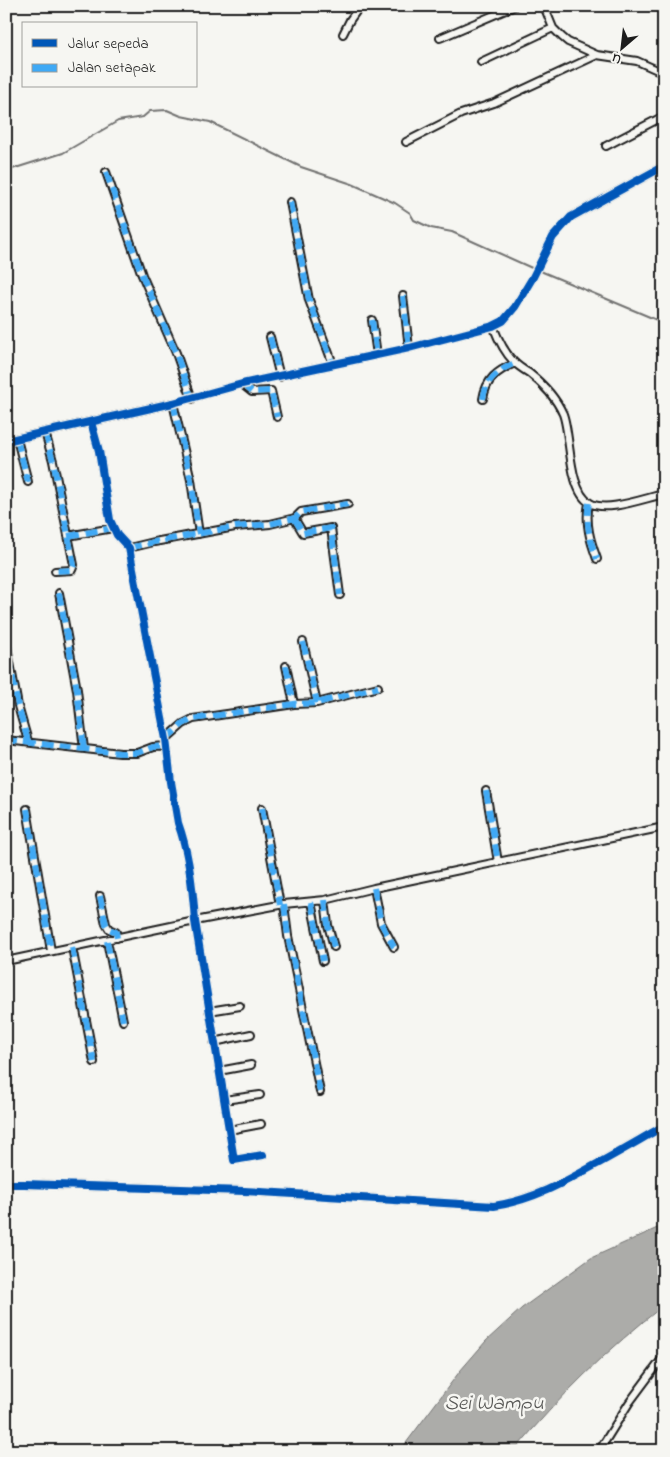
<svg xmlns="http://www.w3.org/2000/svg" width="670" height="1457" viewBox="0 0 670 1457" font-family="'Indie Flower',sans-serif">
  <rect width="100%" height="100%" fill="#f6f6f2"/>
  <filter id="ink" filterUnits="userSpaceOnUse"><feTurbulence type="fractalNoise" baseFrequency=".02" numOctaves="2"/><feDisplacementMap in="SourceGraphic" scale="10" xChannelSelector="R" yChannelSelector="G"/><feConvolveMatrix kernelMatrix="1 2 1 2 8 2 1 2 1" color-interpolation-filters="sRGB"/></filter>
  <g filter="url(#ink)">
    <path fill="#acaca9" stroke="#727271" d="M664 1225V1305C608 1349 560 1396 514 1451H400L460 1371 486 1341 522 1308 591 1258Z"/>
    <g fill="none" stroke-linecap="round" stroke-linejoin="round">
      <path stroke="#727271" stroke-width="2" d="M6 171 63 153 118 121 143 117 150 111 167 110 181 116 210 122 301 167 352 184 395 203 410 213 414 220 431 228 452 232 534 269
        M538 270 664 323"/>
      <defs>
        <path id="minor" d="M544 6 553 28 562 37 568 42 597 55 637 61 664 73
          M343 34 350 20 360 6
          M440 38 515 6
          M481 62 553 28
          M406 142 461 114 494 103 597 55
          M606 146 664 116
          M106 172 142 275 176 353 192 399
          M290 202 309 300 333 364
          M403 296 409 348
          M372 320 377 355
          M493 326C498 339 504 352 514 362 518 366 524 370 529 373 543 384 556 398 563 414 571 435 568 491 590 503 606 513 645 498 664 494
          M270 337 280 377
          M242 384 252 392 271 391 277 417
          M483 399C486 379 497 371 515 363
          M173 403 191 480 199 534
          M91 422 99 451 110 520 117 535 129 548 166 739 171 782 178 823C189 853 193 889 195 921L234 1160 263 1155
          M45 432 53 461 74 565 72 570 55 571
          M17 439 28 482
          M6 441 173 403 242 384 409 348 493 326 503 321 515 307 533 277 553 237 571 217 664 166
          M589 503C585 523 590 540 597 559
          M294 518 303 533 331 528 340 595
          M68 536 113 528
          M129 548 154 542 235 527 270 524 295 518 301 512 348 504
          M59 593 77 690 84 749
          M6 641 18 706 28 741
          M303 642 317 703
          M286 666 294 704
          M166 739 183 724 193 719 294 704 317 703 378 687
          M6 740 120 753H137L153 747 167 746
          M486 791 498 862
          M262 808 280 905
          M27 809 51 951
          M374 888 381 923 394 947
          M100 896 106 924 109 929 116 932 117 938
          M325 900 328 925 334 947
          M311 902 323 961
          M284 904 288 936 320 1092
          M107 941 123 1021
          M72 947 94 1062
          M6 961 195 921 284 904 325 900 374 888 664 827
          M209 1011 240 1006
          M214 1042 251 1034
          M219 1071 251 1065
          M224 1100 260 1095
          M229 1130 261 1124
          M6 1184H24L244 1191 494 1206C533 1200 563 1183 597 1164 619 1152 641 1139 664 1126
          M599 1451 629 1403 664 1356"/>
      </defs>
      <use href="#minor" stroke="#1c1c1c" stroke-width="10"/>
      <use href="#minor" stroke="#f6f6f2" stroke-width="6"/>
      <path stroke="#3fa9f5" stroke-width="6" stroke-dasharray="12 6" stroke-linecap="butt" d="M106 172 142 275 176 353 192 399
        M290 202 309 300 333 364
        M403 296 409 348
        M372 320 377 355
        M270 337 280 377
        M242 384 252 392 271 391 277 417
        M483 399C486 379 497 371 515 363
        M173 403 191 480 199 534
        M45 432 53 461 74 565 72 570 55 571
        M17 439 28 482
        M589 503C585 523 590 540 597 559
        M294 518 303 533 331 528 340 595
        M68 536 113 528
        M129 548 154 542 235 527 270 524 295 518 301 512 348 504
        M59 593 77 690 84 749
        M6 641 18 706 28 741
        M303 642 317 703
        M286 666 294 704
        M166 739 183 724 193 719 294 704 317 703 378 687
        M6 740 120 753H137L153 747 167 746
        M486 791 498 862
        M262 808 280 905
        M27 809 51 951
        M374 888 381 923 394 947
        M100 896 106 924 109 929 116 932 117 938
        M325 900 328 925 334 947
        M311 902 323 961
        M284 904 288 936 320 1092
        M107 941 123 1021
        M72 947 94 1062"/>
      <defs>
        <path id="cycleway" d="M91 422 99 451 110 520 117 535 129 548 166 739 171 782 178 823C189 853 193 889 195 921L234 1160 263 1155
          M6 441 173 403 242 384 409 348 493 326 503 321 515 307 533 277 553 237 571 217 664 166
          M6 1184H24L244 1191 494 1206C533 1200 563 1183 597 1164 619 1152 641 1139 664 1126"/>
      </defs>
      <use href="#cycleway" stroke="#f6f6f2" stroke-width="11"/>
      <use href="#cycleway" stroke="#0057b8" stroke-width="8"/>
    </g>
  </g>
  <g text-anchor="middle" stroke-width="5" stroke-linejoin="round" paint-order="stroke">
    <g font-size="21" font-style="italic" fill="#565654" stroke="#f6f6f2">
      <text x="494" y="1409">Sei Wampu</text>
    </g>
  </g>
  <rect width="670" height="1457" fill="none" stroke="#f6f6f2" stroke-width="25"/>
  <rect x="12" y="12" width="645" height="1432" fill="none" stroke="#1c1c1c" stroke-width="2" filter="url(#ink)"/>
  <rect x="22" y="22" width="175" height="65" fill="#f6f6f2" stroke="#9f9f9c"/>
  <rect x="32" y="39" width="25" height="8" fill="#0057b8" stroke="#9f9f9c"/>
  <text x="68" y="48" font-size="15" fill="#1c1c1c">Jalur sepeda</text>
  <rect x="32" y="64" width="25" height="8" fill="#3fa9f5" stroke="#9f9f9c"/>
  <text x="68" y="72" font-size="15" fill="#1c1c1c">Jalan setapak</text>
  <g transform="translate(622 48) rotate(208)" stroke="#f6f6f2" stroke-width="4" paint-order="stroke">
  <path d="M0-4L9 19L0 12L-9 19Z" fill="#1c1c1c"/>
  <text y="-8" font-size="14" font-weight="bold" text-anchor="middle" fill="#1c1c1c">U</text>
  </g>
</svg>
